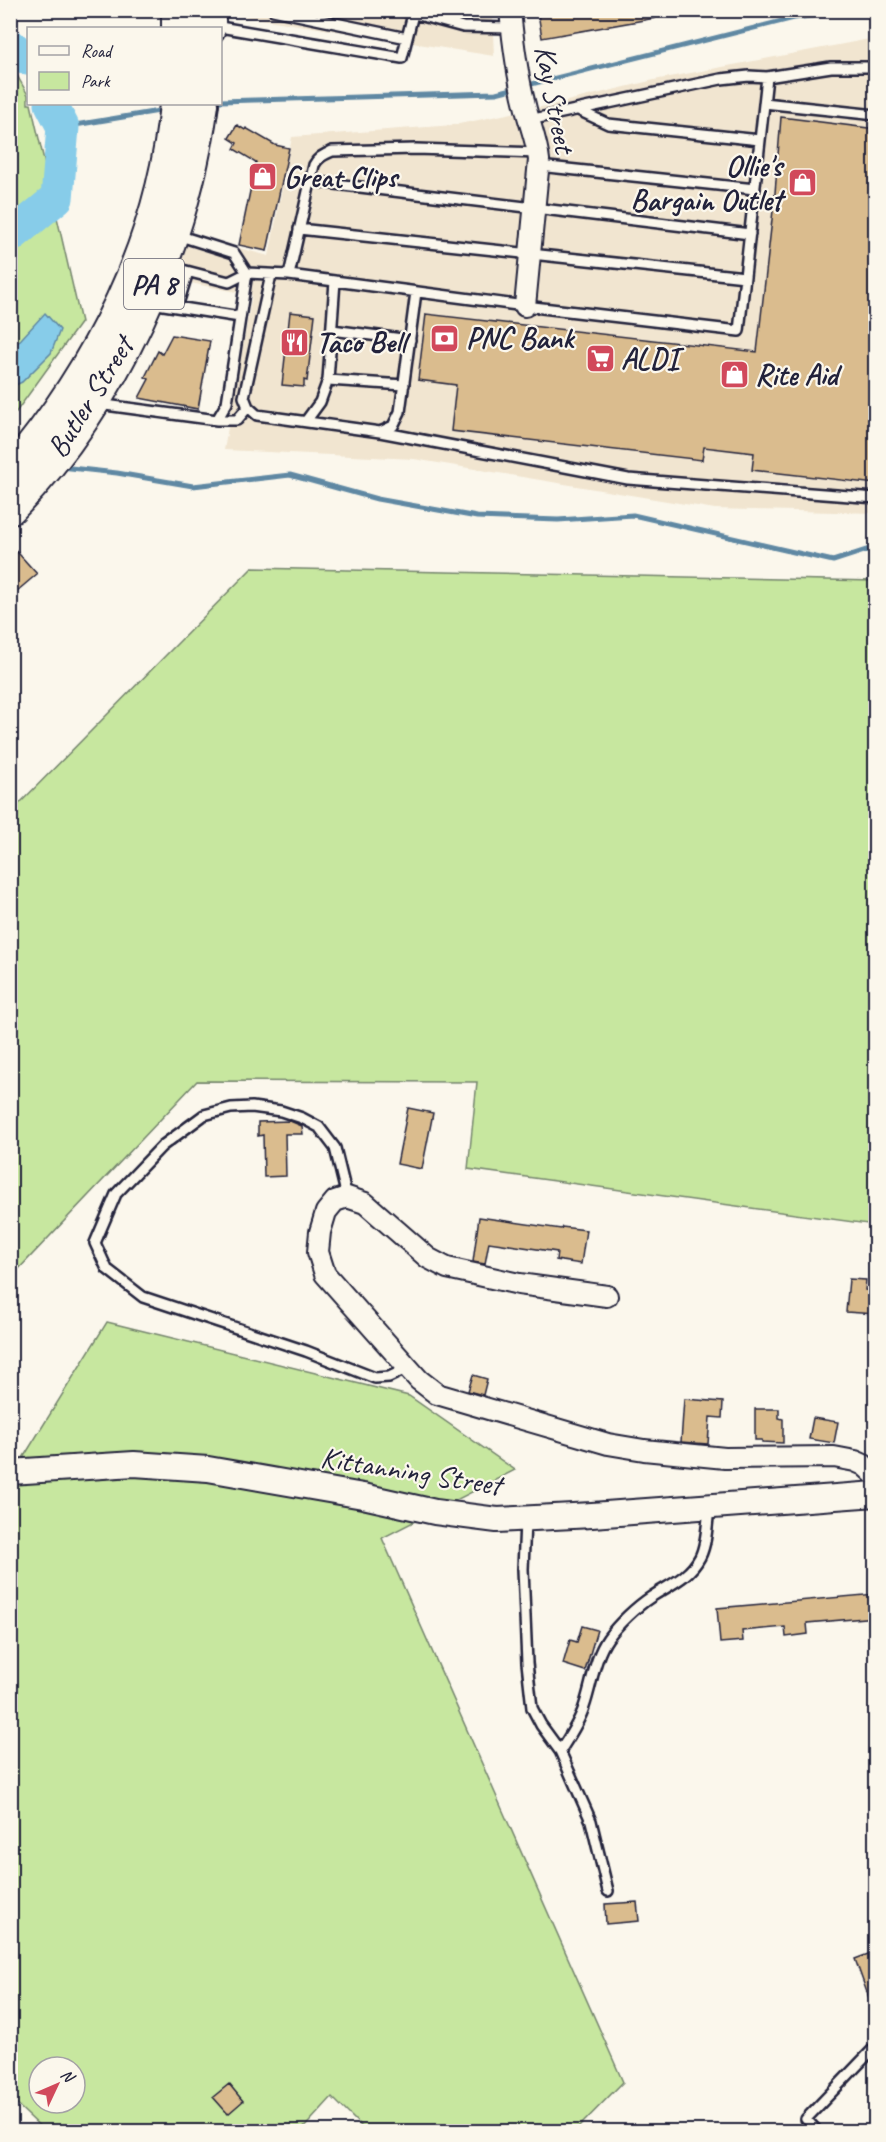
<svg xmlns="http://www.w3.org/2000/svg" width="886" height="2142" viewBox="0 0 886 2142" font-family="Caveat,sans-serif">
  <rect width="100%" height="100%" fill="#fbf7ec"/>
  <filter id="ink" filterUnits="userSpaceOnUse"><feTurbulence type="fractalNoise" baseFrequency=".0167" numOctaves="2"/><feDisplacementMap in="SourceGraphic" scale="12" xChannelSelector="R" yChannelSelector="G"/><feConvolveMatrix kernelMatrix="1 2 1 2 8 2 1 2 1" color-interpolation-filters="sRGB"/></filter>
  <g filter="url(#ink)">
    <path fill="#f1e5d0" d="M229 10 492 11 494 56 229 14Z
      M71 11H155V17L75 13Z
      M875 38V513L715 509 414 459 224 450 252 295 170 279 186 234 269 256 292 137 454 125 555 104 654 80Z"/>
    <path fill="#c7e79f" stroke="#74846d" stroke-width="1.5" fill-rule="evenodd" d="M10 63 28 95V104H31L81 322 11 419Z
      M252 568 875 581V1225L468 1169 477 1082 197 1081 11 1277V812Z
      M107 1322 409 1396 515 1470 382 1538 623 2082 575 2131H366L332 2097 301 2131H45L11 2099 10 1479ZM39 2067H75V2103H39Z"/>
    <path fill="#87cce9" stroke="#5f88a3" stroke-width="1.5" d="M45 313 60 330 51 353 22 382 11 387V350Z"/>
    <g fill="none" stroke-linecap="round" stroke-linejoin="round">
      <path stroke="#5f88a3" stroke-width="5" d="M220 101 496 93 794 18 859 10
        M63 127 165 110
        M61 467 117 473 193 486 290 475 377 499 477 517 558 520 633 515 833 561 876 547"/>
      <path stroke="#87cce9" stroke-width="33" d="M10 45 28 59
        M10 237 57 198 63 127 51 104"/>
    </g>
    <path fill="#dabc8e" stroke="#22223b" stroke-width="1.5" d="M553 10H655V18L542 38 538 13Z
      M781 117 876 129V484L752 470 754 453 704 447 702 460 451 431 456 385 418 380 426 314 757 352 775 193Z
      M237 125 245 130 246 128 275 145 289 148 267 251 239 245 256 162 234 149 237 143 229 138Z
      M290 312 315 315 307 381 304 380V387L282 385Z
      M172 335 210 341 198 409 139 398 149 379 145 377 158 351 162 354Z
      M10 544 37 574 10 597Z
      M408 1108 433 1113 422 1169 397 1164Z
      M290 1121 302 1126 303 1134H285L286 1176 264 1177 263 1135 258 1136V1122Z
      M479 1217 561 1229 562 1227 586 1230 581 1264 556 1260 557 1252 489 1242 485 1264 473 1262Z
      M849 1279 866 1280 865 1290 876 1291V1314L846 1312Z
      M473 1375 487 1379 483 1395 468 1391Z
      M684 1399 723 1402 722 1418 710 1417 708 1444 681 1442Z
      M755 1409H779V1418L783 1419V1443L762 1442V1440H755Z
      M813 1418 838 1422 834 1443 809 1439Z
      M876 1594V1617L807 1623 808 1634 786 1637 785 1627 742 1631 743 1641 720 1643 717 1608Z
      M582 1626 597 1630 585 1671 563 1664 570 1640 577 1642Z
      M637 1902 639 1921 606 1924 605 1904Z
      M876 1951V2011L874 2012 855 1959Z
      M229 2084 243 2101 228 2114 213 2097Z"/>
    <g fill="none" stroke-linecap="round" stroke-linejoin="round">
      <defs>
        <path id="service" d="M273 10 407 38
          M400 10 463 27 511 28
          M214 26 402 58 414 10
          M764 103 876 115
          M578 110 608 124 760 140
          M529 120 721 79 749 76 767 77 831 67H876
          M539 166 755 189
          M310 181 750 234
          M299 229 745 277
          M167 266 229 282 247 273 289 275 525 306 739 331 767 77
          M271 275 244 397 248 407 257 415 380 432 628 479 876 498
          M289 275 314 165C318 157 324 155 332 151L416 149 539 153
          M151 303 240 317
          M177 307 188 272
          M332 330 410 340
          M328 380 404 385
          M98 404 217 420 227 403 247 273 234 253 174 234
          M217 420H237L248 407
          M306 421 320 402 328 380 335 281
          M380 432 393 426 400 412 416 292
          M347 1197 335 1148 319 1127 302 1118 281 1111 252 1107 231 1108 204 1115 162 1146 116 1194 95 1243 107 1269 143 1297 306 1351 375 1378 389 1377 408 1368
          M525 1521 523 1569 527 1663 532 1708 541 1725 560 1751 591 1821 608 1891
          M560 1751C569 1737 579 1723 584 1707 592 1684 594 1658 608 1638 618 1624 636 1607 651 1597 669 1585 689 1578 700 1557 707 1543 707 1524 709 1508
          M818 2132 806 2119 876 2046"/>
        <path id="minor" d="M510 10C513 42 517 74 525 105 529 123 537 141 539 160L525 306
          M607 1296 519 1284 447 1268 428 1258 365 1203 347 1197 335 1201 326 1212 320 1232 318 1252 325 1274 419 1380 437 1394 608 1444 644 1450 725 1458 834 1457 855 1461 864 1465 876 1476"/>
        <path id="tertiary" d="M10 1472 134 1464 208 1469 363 1496 435 1512 497 1520 592 1515 876 1494"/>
        <path id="trunk" d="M178 10V28
          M209 28V10
          M10 474C99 369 164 241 176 104
          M10 508C114 402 182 249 202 104"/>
      </defs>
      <use href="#service" stroke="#22223b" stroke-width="14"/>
      <use href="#minor" stroke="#22223b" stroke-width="24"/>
      <use href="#tertiary" stroke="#22223b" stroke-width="28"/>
      <use href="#trunk" stroke="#22223b" stroke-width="36"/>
      <use href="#service" stroke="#fbf7ec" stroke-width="9"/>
      <use href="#minor" stroke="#fbf7ec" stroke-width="20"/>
      <use href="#tertiary" stroke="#fbf7ec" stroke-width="24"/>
      <use href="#trunk" stroke="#fbf7ec" stroke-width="32"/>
    </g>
  </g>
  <defs>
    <symbol id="shop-square" viewBox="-11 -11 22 22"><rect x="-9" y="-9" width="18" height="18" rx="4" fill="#d1495b" stroke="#fbf7ec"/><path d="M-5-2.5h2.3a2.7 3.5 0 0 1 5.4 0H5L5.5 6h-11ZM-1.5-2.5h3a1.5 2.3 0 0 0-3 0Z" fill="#fff"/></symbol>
    <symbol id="bank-square" viewBox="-11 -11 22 22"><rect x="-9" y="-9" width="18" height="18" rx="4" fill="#d1495b" stroke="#fbf7ec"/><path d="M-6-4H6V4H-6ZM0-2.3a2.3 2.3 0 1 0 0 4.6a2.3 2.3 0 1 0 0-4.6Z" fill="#fff"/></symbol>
    <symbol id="restaurant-square" viewBox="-11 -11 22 22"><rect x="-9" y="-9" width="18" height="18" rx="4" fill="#d1495b" stroke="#fbf7ec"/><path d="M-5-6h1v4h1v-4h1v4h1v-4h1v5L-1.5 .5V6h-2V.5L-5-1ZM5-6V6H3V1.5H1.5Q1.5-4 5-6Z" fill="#fff"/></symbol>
    <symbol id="supermarket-square" viewBox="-11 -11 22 22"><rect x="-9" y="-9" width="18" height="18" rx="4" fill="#d1495b" stroke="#fbf7ec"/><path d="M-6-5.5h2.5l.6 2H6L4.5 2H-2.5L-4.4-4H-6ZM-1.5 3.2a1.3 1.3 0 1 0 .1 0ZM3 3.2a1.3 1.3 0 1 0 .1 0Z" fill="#fff"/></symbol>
  </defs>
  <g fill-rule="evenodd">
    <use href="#shop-square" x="246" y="160" width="33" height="33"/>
    <use href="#shop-square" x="786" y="166" width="33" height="33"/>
    <use href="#bank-square" x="428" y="322" width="33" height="33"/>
    <use href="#restaurant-square" x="278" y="326" width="33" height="33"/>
    <use href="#supermarket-square" x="584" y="342" width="33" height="33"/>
    <use href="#shop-square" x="718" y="358" width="33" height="33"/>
  </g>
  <g text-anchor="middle" stroke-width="4.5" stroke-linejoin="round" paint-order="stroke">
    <rect fill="#fbf7ec" stroke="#636270" stroke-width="1.5" x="124" y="259" width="60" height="50" rx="4.5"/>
    <g font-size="28" font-weight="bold" fill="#22223b">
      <text x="154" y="294">PA 8</text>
    </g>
    <g font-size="30" fill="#22223b" stroke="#fbf7ec">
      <text transform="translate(555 99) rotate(79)" y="10">Kay Street</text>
      <text transform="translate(90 397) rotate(-58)" y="10">Butler Street</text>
      <text transform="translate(411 1471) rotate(9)" y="10">Kittanning Street</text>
    </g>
    <g font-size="30" font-weight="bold" fill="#22223b" stroke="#fbf7ec" text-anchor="start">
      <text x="782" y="176" text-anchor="end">Ollie's<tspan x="782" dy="34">Bargain Outlet</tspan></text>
      <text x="284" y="187">Great Clips</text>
      <text x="466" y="348">PNC Bank</text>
      <text x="316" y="352">Taco Bell</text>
      <text x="621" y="369">ALDI</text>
      <text x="755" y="385">Rite Aid</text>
    </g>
  </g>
  <rect width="886" height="2142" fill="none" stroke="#fbf7ec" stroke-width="36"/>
  <rect x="18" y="18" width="850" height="2106" fill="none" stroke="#22223b" stroke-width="2" filter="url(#ink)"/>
  <rect x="27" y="27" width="195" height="78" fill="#fbf7ec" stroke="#a4a2a5" stroke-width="1.5"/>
  <rect x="39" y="46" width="30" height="9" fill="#fbf7ec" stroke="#a4a2a5" stroke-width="1.5"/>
  <text x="81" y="57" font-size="18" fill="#22223b">Road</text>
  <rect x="39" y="72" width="30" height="18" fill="#c7e79f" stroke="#a4a2a5" stroke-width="1.5"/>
  <text x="81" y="87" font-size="18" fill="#22223b">Park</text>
  <g transform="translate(57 2085) rotate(46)"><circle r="28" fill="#fbf7ec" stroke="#a4a2a5" stroke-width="1.5"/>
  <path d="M0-4.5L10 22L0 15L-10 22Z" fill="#d1495b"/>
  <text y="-9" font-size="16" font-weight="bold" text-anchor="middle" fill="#22223b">N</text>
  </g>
</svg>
